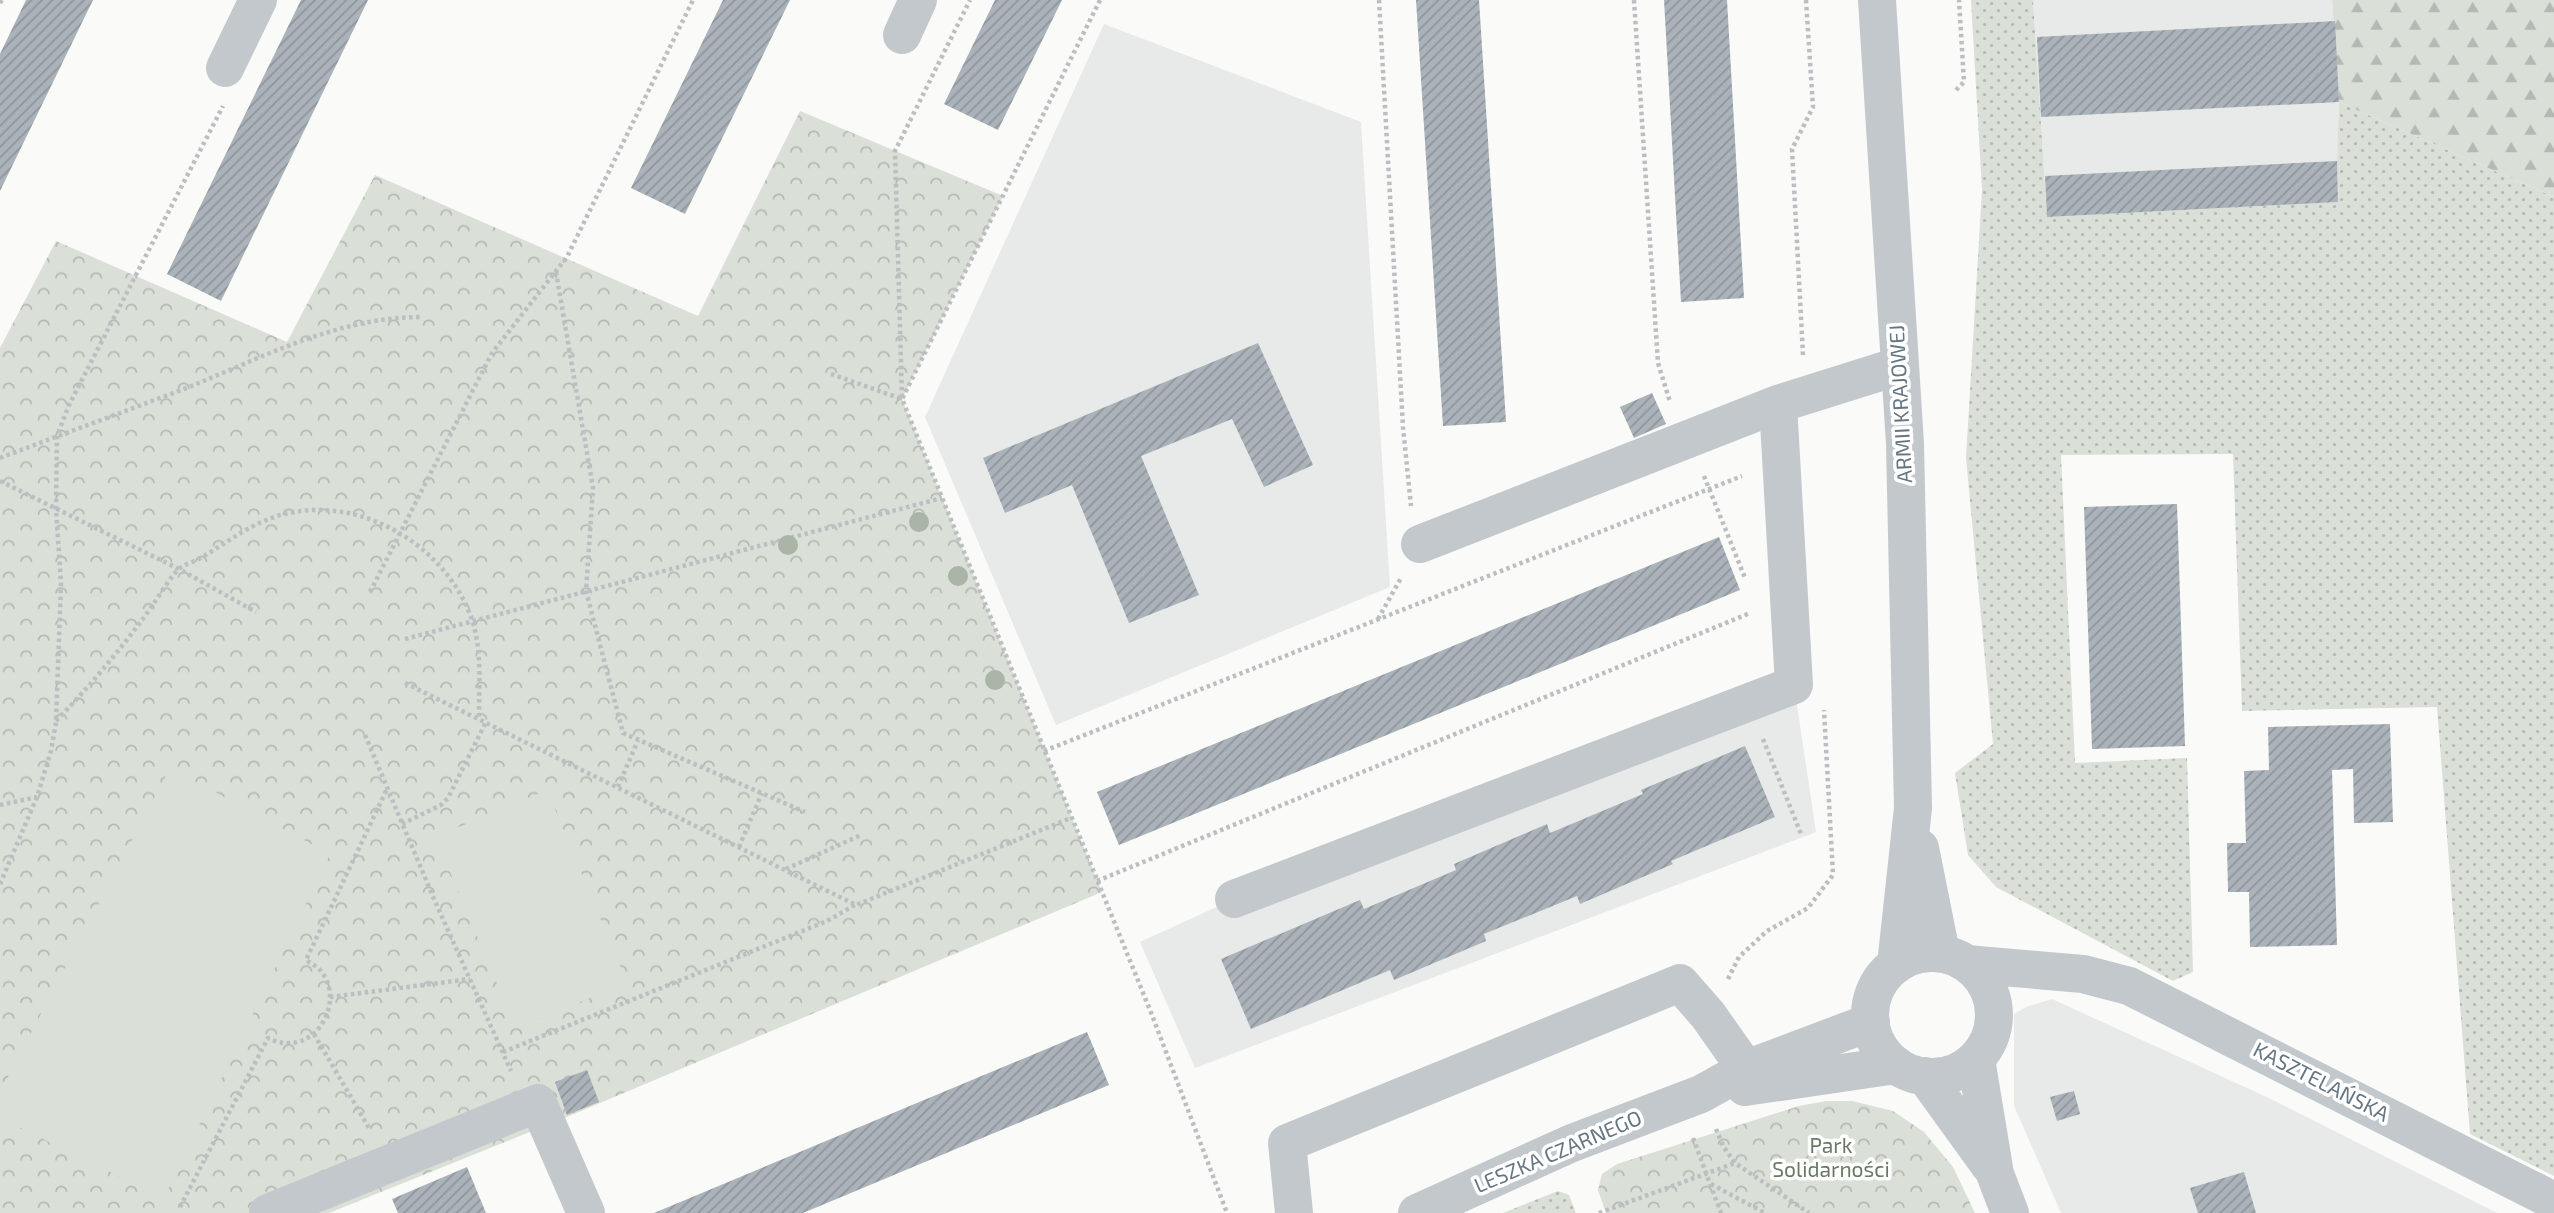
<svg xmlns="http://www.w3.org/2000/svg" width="2554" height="1213" viewBox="0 0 2554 1213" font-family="'Exo 2',sans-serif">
  <defs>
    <pattern id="grass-dots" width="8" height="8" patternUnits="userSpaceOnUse" patternTransform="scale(1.75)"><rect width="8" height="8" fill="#dadfd7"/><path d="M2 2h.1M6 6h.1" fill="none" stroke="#b4b9b4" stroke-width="1.8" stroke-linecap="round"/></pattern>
    <pattern id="forest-firs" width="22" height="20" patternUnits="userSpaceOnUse" patternTransform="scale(1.75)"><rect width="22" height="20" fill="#dadfd7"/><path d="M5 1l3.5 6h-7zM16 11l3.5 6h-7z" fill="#b4b9b4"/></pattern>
    <pattern id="park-crowns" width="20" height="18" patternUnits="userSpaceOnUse" patternTransform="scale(1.75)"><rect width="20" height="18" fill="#dadfd7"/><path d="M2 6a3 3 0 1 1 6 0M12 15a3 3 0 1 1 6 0" fill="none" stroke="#b4b9b4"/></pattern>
    <pattern id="building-hatch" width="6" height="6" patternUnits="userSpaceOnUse" patternTransform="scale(1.75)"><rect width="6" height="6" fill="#aab3b9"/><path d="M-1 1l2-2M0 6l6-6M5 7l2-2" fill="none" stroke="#8e969c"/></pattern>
  </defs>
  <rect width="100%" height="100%" fill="#fafaf8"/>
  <path fill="#e8e9e9" d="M2033 0H2332L2339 102 2337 161 2338 202 2047 217Z
    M1104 24 1361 122 1390 587 1056 725 925 417Z
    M1794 685 1816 832 1195 1068 1140 942 1234 899Z
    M2052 999 2269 1098 2497 1213H2061L2014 1106V1014L2026 1007Z"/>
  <path fill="url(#grass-dots)" d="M1971 0H2033L2047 217 2338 202 2337 161 2339 102 2554 197V1176L2470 1134 2437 707 2242 711 2233 454 2061 455 2075 763 2187 758 2193 972 2173 981 1996 887 1968 855 1955 773 1993 744 1966 458 1982 190Z
    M1558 1191 1569 1195 1576 1213H1503Z"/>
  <path fill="url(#forest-firs)" d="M2332 0H2554V197L2339 102Z"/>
  <path fill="url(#park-crowns)" d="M800 111 1003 196 902 399 1102 892 562 1119 329 1213H0V348L56 241 287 342 375 175 698 316Z
    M1826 1101H1852L1893 1111 1924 1132 1953 1167 1975 1213H1606L1598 1190 1602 1174 1617 1164 1799 1106Z"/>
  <path fill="#dadfd7" d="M170 768 330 854 164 1198 0 1118V1092Z
    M547 790 627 983 516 1028 435 837Z"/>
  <path fill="url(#building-hatch)" d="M26 0H93L0 191V54Z
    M301 0H368L221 301 167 274Z
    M723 0H790L685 214 631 188Z
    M995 0H1062L998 130 944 104Z
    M1416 0H1479L1506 422 1443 426Z
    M1664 0H1727L1744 298 1681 302Z
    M2335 21 2339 102 2041 117 2037 37Z
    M2337 161 2338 202 2047 217 2045 176Z
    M1258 343 1313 465 1264 487 1232 419 1141 456 1199 595 1129 623 1072 485 1005 513 983 458Z
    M1652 393 1666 424 1634 438 1620 407Z
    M2177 504 2185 746 2092 749 2084 507Z
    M1719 537 1740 590 1119 845 1097 792Z
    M2390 724 2393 822 2354 823 2353 769 2332 770 2337 945 2250 947 2249 892H2228L2227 843H2246L2244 771 2269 770 2268 727Z
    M1745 746 1775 817 1671 861 1673 864 1580 904 1577 896 1484 934 1486 941 1394 980 1390 970 1251 1029 1221 959 1360 900 1364 909 1456 870 1454 864 1547 824 1550 833 1643 794 1641 790Z
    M1087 1032 1109 1085 803 1213H654Z
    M587 1070 599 1102 567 1115 555 1082Z
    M2074 1091 2080 1114 2057 1121 2050 1097Z
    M467 1167 486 1213H398L392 1199Z
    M2244 1172 2256 1213H2198L2190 1188Z"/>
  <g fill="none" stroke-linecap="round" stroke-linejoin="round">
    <path stroke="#bbbfc2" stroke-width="4.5" stroke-dasharray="3.5 3.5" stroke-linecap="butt" d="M1100 0 902 399 1152 1015 1227 1213
      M1379 0 1403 427 1411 506
      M1634 0 1658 363 1670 402
      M0 3 2 0
      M1956 90 1964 82 1959 0
      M556 272 593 488 586 591 623 733 805 812
      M1803 355 1792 149 1813 107 1806 0
      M831 374 902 399 895 151 970 0
      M0 458C63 434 126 411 189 387 263 357 339 317 421 317
      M1704 476 1745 578
      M0 481 179 569 256 612
      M370 592 492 353 567 257 693 0
      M1378 619 1401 578
      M405 639 942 498
      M405 683 856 905 1071 818
      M56 721C87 689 116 655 142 620 151 609 171 575 180 568 185 564 193 562 199 559 230 541 257 518 294 512 369 499 450 550 473 623 482 653 479 687 479 718
      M365 735 434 899 511 1071
      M1763 739 1801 834
      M1044 751 1742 476
      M618 787 638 740
      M0 805 37 797
      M402 824 441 805 448 798 486 722
      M739 847 762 793
      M786 869 861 835
      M1097 881 1750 613
      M0 884 37 797 51 751 56 722 61 583 56 509 57 436 69 405 223 106
      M1728 979 1739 957 1767 931 1808 908 1833 875 1824 710
      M330 997 470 979
      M314 1034 369 1128
      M503 1052 827 921 855 905
      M1716 1129 1723 1146 1735 1163 1809 1213
      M1693 1138 1721 1213
      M1711 1184 1765 1213
      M180 1207 268 1038C273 1040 279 1043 285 1043 322 1046 344 997 320 970 316 966 310 963 306 960L387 789
      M1599 1213 1735 1163"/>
    <path stroke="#c3c8cc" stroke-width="38" d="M1877 0 1905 444 1913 808 1896 965
      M902 35 918 0
      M225 68 258 0
      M1420 544 1778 404
      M1920 848 1941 953
      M1234 899 1794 685 1778 404 1899 366
      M1870 1015a62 62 0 1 1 124 0a62 62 0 1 1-124 0Z
      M1967 964 2083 974 2129 986 2554 1201
      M1976 1059 1995 1174 2010 1213
      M1925 1076 1990 1166
      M1745 1087 1896 1065
      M268 1213 538 1103 586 1213
      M1294 1213 1287 1143 1680 983 1708 1015 1746 1069
      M1417 1213 1572 1143 1701 1094 1746 1069 1871 1022"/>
  </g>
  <g fill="#aab4a7">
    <circle cx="919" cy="522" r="10"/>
    <circle cx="788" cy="545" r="10"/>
    <circle cx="958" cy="576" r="10"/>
    <circle cx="995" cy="680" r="10"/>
  </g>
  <g text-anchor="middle" stroke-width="7" stroke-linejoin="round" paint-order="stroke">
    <g font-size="21" fill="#657683" stroke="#fff">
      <text transform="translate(1901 404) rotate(-93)" y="7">ARMII KRAJOWEJ</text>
      <text transform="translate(2321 1082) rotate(27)" y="7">KASZTELAŃSKA</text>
      <text transform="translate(1558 1152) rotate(-23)" y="7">LESZKA CZARNEGO</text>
    </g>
    <g font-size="21" fill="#687a64" stroke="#fff">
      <text x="1831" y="1153">Park<tspan x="1831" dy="24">Solidarności</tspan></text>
    </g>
  </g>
</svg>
